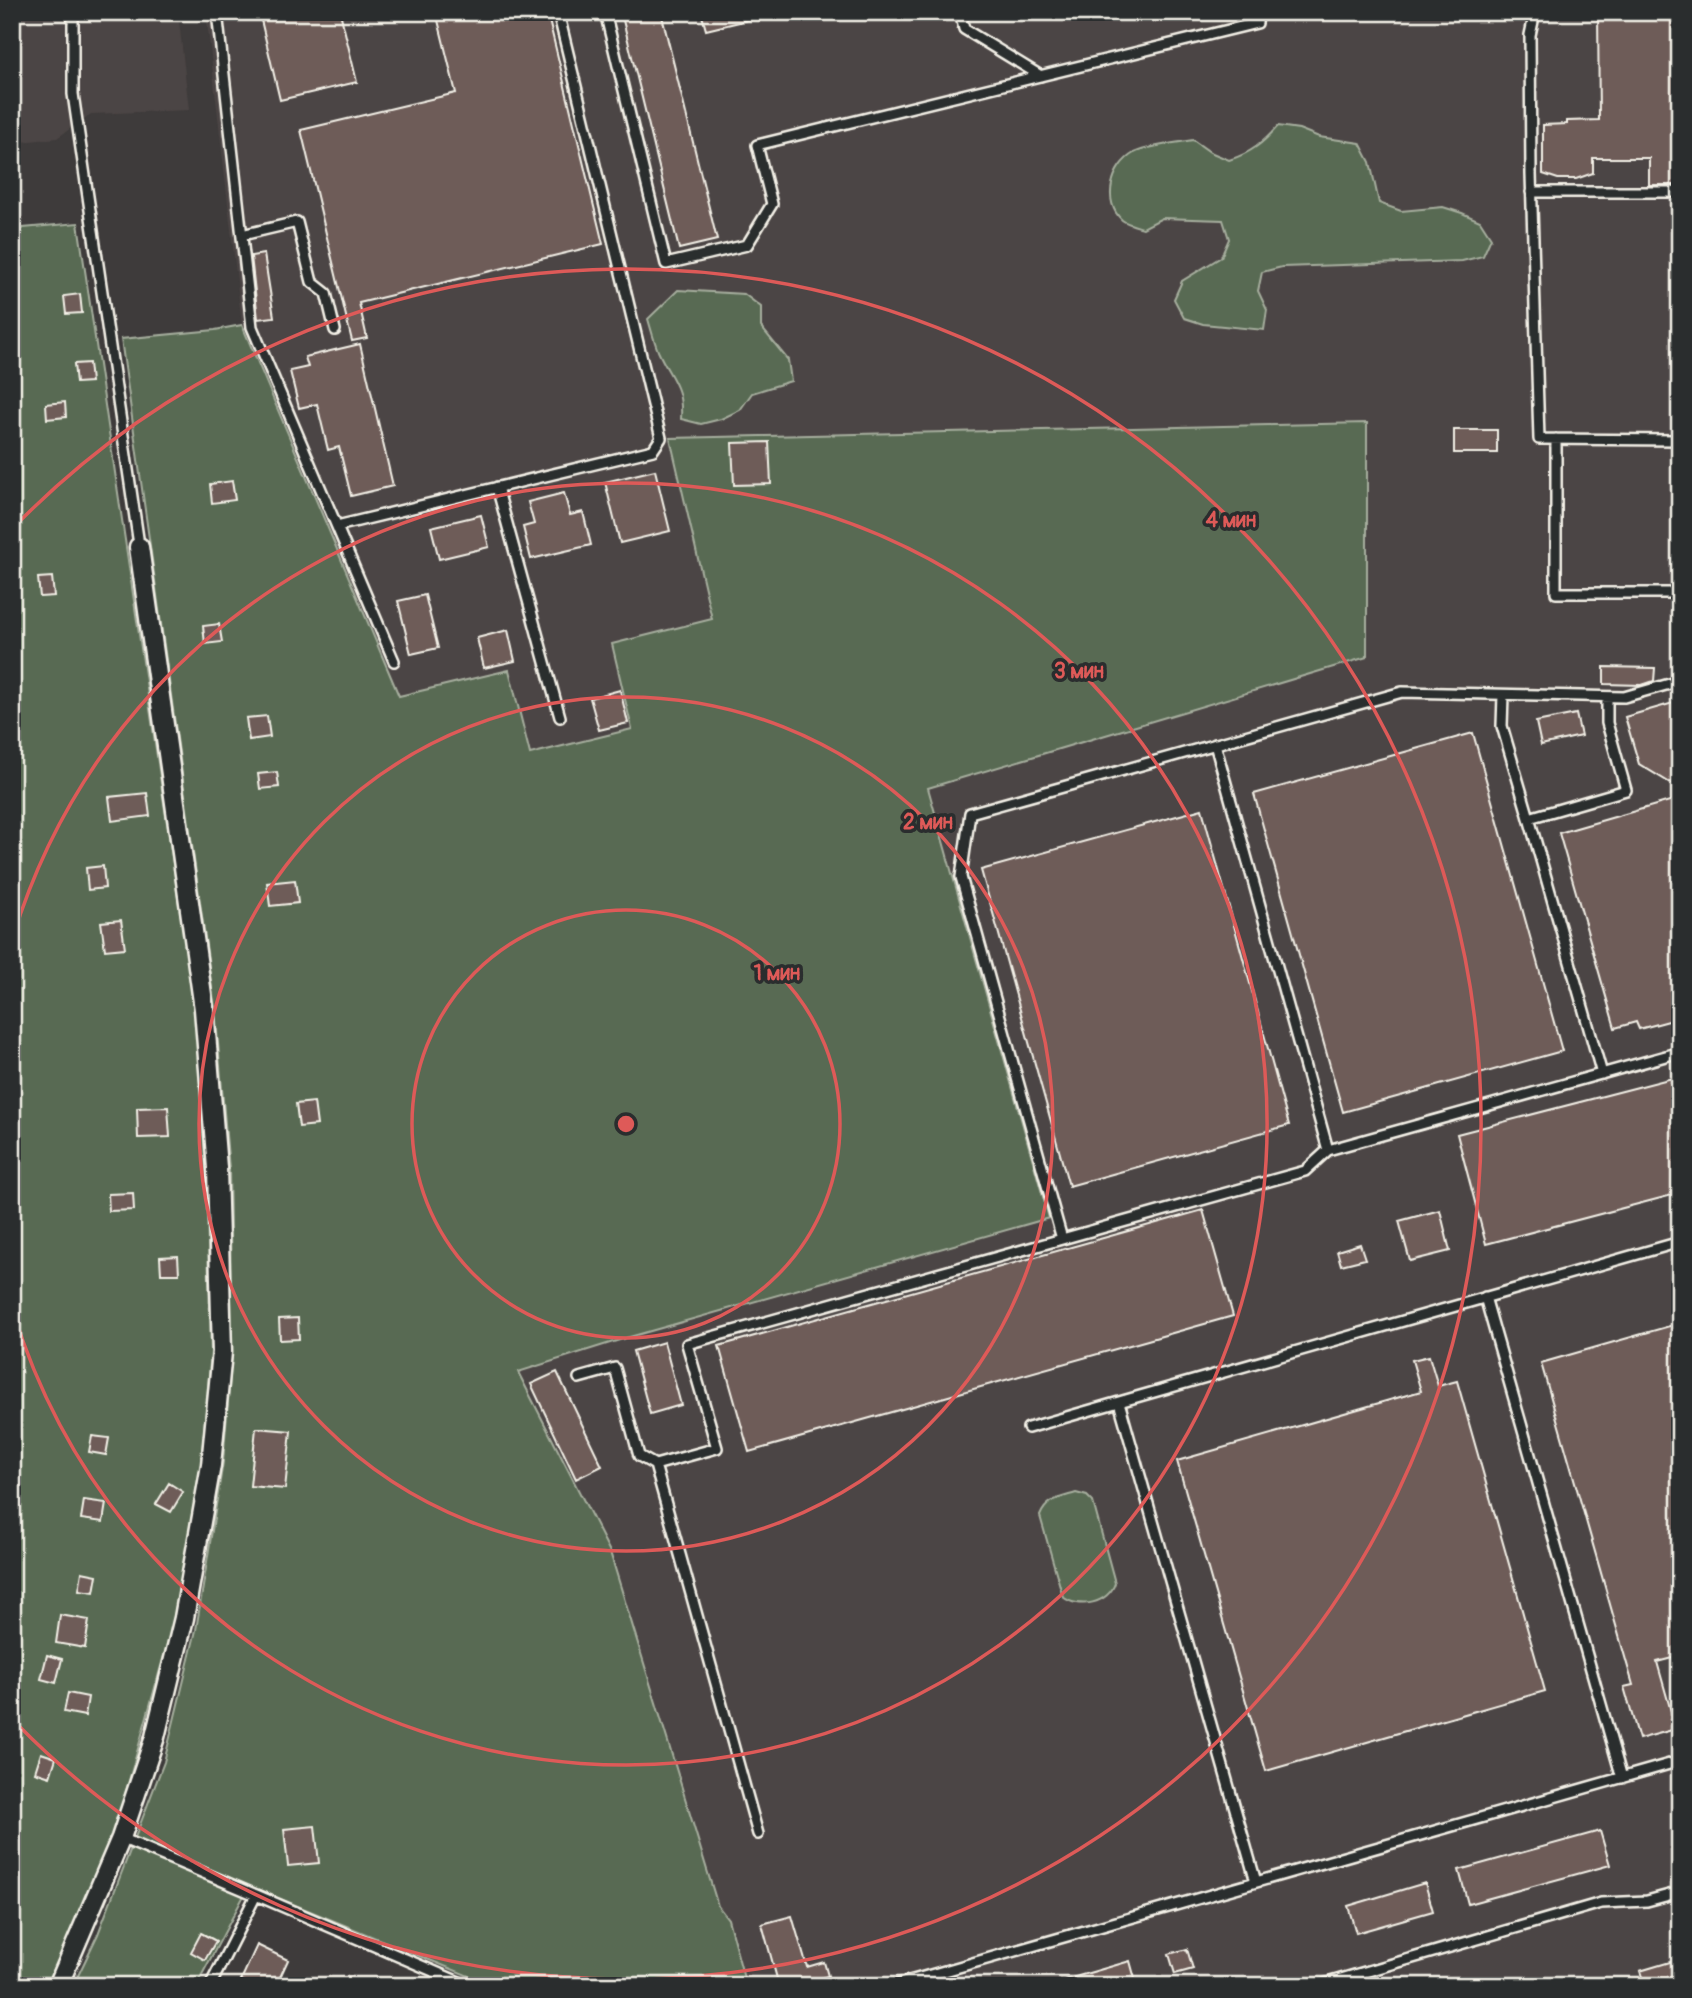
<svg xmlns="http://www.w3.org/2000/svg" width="1692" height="1998" viewBox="0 0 1692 1998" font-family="Pangolin,sans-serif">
  <rect width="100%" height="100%" fill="#3e3b3b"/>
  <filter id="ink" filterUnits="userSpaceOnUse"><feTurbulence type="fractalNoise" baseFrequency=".0143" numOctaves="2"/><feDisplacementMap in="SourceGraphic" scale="14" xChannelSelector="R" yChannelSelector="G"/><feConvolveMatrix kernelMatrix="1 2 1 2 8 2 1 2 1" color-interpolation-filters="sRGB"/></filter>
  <g filter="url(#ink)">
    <path fill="#4c4544" d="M12 12H178L189 110 91 114 57 138 12 143Z
      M206 12H1680V1986H746L728 1919 718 1906 610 1552 518 1372 626 1338 1049 1218 928 787 1367 657 670 438 712 620 633 729 529 754 508 670 399 696 242 325Z"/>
    <path fill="#586a53" stroke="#a6ae9e" stroke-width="2" d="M1278 126 1299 129 1319 137 1360 143 1370 162 1379 203 1401 211 1443 207 1462 213 1480 221 1491 238 1483 256 1462 261 1282 267 1262 272 1258 291 1267 310 1264 330 1203 324 1184 318 1174 299 1182 281 1221 257 1229 239 1223 220 1162 218 1143 228C1136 226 1127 224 1122 220 1102 202 1111 166 1134 153 1146 147 1179 142 1193 140L1210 152 1229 160C1251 153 1263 143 1278 126Z
      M78 223 195 1012 206 1172 211 1352 201 1465 173 1623 110 1849 46 1986H12V395L14 396 12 229Z
      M678 290 744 294 761 307V327L788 360 791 381 752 393 740 410 721 419 701 424 681 419C683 385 671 380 658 351 654 341 651 329 648 319Z
      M242 325 399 696 509 670 530 754 632 729 612 644 712 619 670 438 1367 423V657L928 788 1049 1218 626 1338 518 1372 610 1552 718 1906 728 1919 746 1986H493L249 1886 196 1986H73L98 1934 164 1762 196 1630 223 1462 232 1352 229 1169 215 1009 121 339 215 330Z
      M1076 1493 1087 1496 1093 1502 1115 1583C1109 1603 1079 1610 1063 1597L1040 1516C1047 1499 1060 1498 1076 1493Z"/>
    <path fill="#6e5c59" stroke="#f4f1e8" stroke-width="2" d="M295 12H340L357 82 280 100 261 20Z
      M436 12H547L603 244 359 303 367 338 352 341 301 130 456 93Z
      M621 12H661L717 240 679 249Z
      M701 12H755L756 18 706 30Z
      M1598 12H1680V185H1649V158H1593V173L1576 179H1558L1543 174V125L1567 124V121L1599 120Z
      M264 254 274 317 258 319 251 256Z
      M80 294 82 313 66 314 64 296Z
      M360 344 393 486 351 496 339 447 328 450 317 404 299 408 290 371 308 367 305 357Z
      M89 363 91 382 76 383 74 364Z
      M65 402 66 417 47 419 46 404Z
      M1454 430H1497V453H1454Z
      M769 442 771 484 734 485 732 443Z
      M655 470 670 531 620 543 605 482Z
      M232 481 235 500 212 503 210 484Z
      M564 493 570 515 583 512 591 545 531 559 523 527 534 524 528 502Z
      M481 515 489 547 439 559 431 527Z
      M52 577 54 596 40 597 38 578Z
      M425 595 438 648 411 654 398 601Z
      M219 624 222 642 205 644 203 626Z
      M508 630 515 661 484 668 477 638Z
      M1604 667 1655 668 1654 681 1642 685 1604 684Z
      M620 690 628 723 599 730 590 698Z
      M1680 701V789L1639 764 1625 717Z
      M1576 714 1581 736 1541 745 1536 722Z
      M267 716 270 737 249 740 246 718Z
      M1473 733 1562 1051 1343 1112 1254 794Z
      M277 772 279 787 260 789 258 774Z
      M147 793 150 816 112 821 109 797Z
      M1680 798V1018L1639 1029 1636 1022 1615 1028 1559 833Z
      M1202 809 1289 1125 1069 1186 981 870Z
      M103 866 105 888 88 890 86 868Z
      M295 880 298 903 270 906 267 883Z
      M121 920 125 948 105 950 101 922Z
      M1680 1076V1193L1486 1244 1457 1134Z
      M314 1102 317 1125 299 1127 296 1104Z
      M168 1107 170 1137 138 1138 137 1108Z
      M133 1193 134 1210 109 1211 108 1194Z
      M1203 1210 1233 1316 749 1452 719 1346Z
      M1440 1210 1450 1251 1410 1261 1399 1221Z
      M1360 1244 1365 1259 1341 1265 1337 1251Z
      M178 1256 179 1274H161L160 1257Z
      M298 1318 299 1339 280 1340 279 1319Z
      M1680 1323V1656L1657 1662 1676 1729 1639 1739 1624 1687 1633 1685 1541 1363Z
      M664 1342 681 1405 650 1414 633 1351Z
      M1429 1356 1438 1386 1457 1381 1545 1691 1266 1771 1177 1461 1421 1391 1412 1360Z
      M557 1372 602 1466 576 1479 531 1384Z
      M256 1428 291 1431 285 1489 250 1486Z
      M92 1436 109 1438 106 1455 89 1452Z
      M169 1483 183 1492 171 1512 156 1504Z
      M84 1500 106 1503 103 1522 81 1519Z
      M82 1572 97 1575 94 1592 79 1590Z
      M60 1615 89 1620 85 1648 56 1643Z
      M47 1655 62 1659 56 1683 41 1679Z
      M68 1693 88 1697 85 1716 64 1712Z
      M41 1753 56 1758 50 1777 35 1772Z
      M315 1826 319 1863 288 1866 284 1829Z
      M1600 1831 1610 1865 1468 1904 1459 1870Z
      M1425 1883 1433 1911 1356 1933 1348 1906Z
      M792 1916 807 1967 824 1962 828 1976 793 1986H779L762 1924Z
      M201 1933 216 1941 205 1960 191 1952Z
      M257 1945 288 1960 276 1986H254L241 1980Z
      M1187 1949 1193 1969 1175 1974 1169 1954Z
      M1680 1959V1986H1645L1640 1971Z
      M1130 1961 1137 1986H1059L1058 1982Z"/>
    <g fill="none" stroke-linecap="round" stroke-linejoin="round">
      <defs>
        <path id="service" d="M73 12V94L138 538
          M217 12 252 327 394 661
          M605 12 666 264 747 245 772 204 757 145 1257 23 1258 12
          M960 12 964 29 1041 76
          M1535 12 1530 35 1531 174 1539 439 1680 440
          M1531 192H1680
          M242 235 297 222 312 282 326 293 335 330
          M1556 439V593H1680
          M497 487 560 717
          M337 526 653 450 661 438 558 12
          M1680 681 1624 697 1402 692 970 813 961 877 1062 1239 1305 1171 1328 1150 1680 1052
          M1503 695 1502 726 1529 818
          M1215 744 1328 1150
          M1602 1074 1529 818 1626 790 1607 723V697
          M1485 1297 1622 1778
          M579 1378 615 1368 639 1456 655 1465
          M1028 1428 1119 1402
          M758 1834 655 1465 717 1448 687 1344 1062 1239
          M121 1838 256 1895
          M1256 1882 1119 1402 1680 1242
          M210 1986 256 1895 468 1986
          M892 1986 1680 1761
          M1317 1986 1601 1903 1647 1901 1680 1892"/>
        <path id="minor" d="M58 1986 121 1838 155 1737 184 1618 211 1465 222 1352 217 1168 204 1009 139 547"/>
      </defs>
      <use href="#service" stroke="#f4f1e8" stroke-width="14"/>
      <use href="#minor" stroke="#f4f1e8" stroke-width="23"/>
      <use href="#service" stroke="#2a2d2e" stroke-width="9"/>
      <use href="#minor" stroke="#2a2d2e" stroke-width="18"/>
    </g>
  </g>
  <g fill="none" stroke="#de5a58" stroke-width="3.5">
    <circle cx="626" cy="1124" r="214"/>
    <circle cx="626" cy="1124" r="427"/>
    <path d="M13 937A641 641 0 1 1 13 1311"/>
    <path d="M16 525A855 855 0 1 1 16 1723"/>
  </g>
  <circle cx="626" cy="1124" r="10" fill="#de5a58" stroke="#2a2d2e" stroke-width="3.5"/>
  <g font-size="21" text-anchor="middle" font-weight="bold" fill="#de5a58" stroke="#2a2d2e" stroke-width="7" stroke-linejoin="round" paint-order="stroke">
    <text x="1231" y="527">4 мин</text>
    <text x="1079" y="678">3 мин</text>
    <text x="928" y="829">2 мин</text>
    <text x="777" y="980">1 мин</text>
  </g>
  <rect width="1692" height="1998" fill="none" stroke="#2a2d2e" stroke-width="42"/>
  <rect x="21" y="21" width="1650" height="1956" fill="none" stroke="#f4f1e8" stroke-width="2.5" filter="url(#ink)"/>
</svg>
